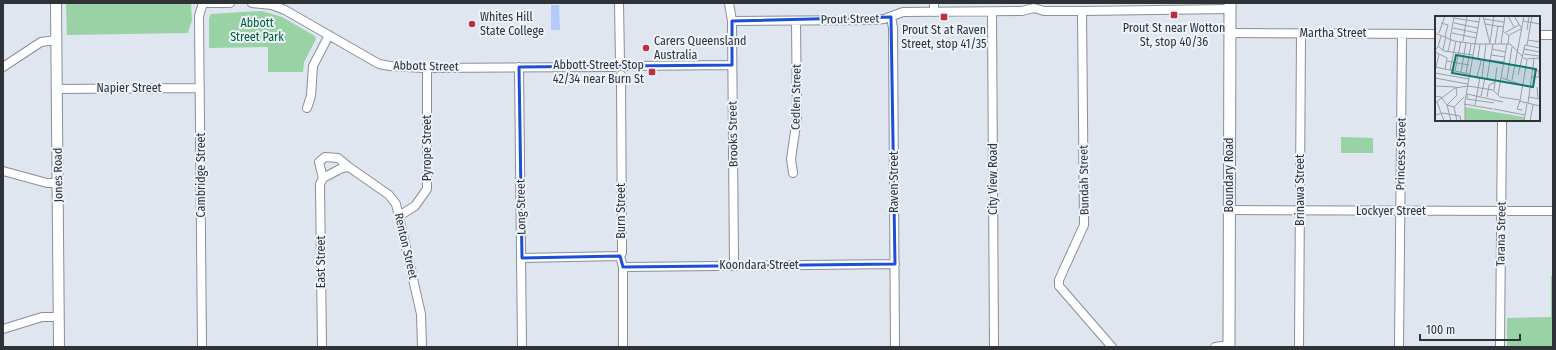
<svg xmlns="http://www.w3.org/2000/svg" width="1556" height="350" viewBox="0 0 1556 350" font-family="'Fira Sans Condensed',sans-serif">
  <rect width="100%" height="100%" fill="#dfe6ef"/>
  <path fill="#98d2a5" d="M66 3H191L192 20 188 33 67 35Z
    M262 11 282 17 315 36 316 39 304 62 303 72H268V47L209 48V18L211 14Z
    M1341 137 1373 138V153H1341Z
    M1551 276H1553V347H1507V318L1551 317Z"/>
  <path fill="#b3cbf9" d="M551 5H559L560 30H551Z"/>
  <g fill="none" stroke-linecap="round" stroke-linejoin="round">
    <defs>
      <path id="minor" d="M203 3H230
        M252 3 272 5 285 10 379 64 390 66 424 68 614 67
        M619 3 620 62
        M729 3 732 21 734 265
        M1082 11 1084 225 1059 280V286L1112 347
        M934 12V3
        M992 12 994 347
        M891 17 893 28 895 347
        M732 21 874 20 884 19 903 12 1022 11 1034 8 1044 11H1082L1230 9
        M1230 33 1436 34
        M1539 35H1553
        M627 66 732 65
        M3 67 41 42 56 40
        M519 67 522 347
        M621 75 622 253 620 256 623 267V347
        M57 89 200 88
        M307 108 311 96 313 66 329 35
        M3 171 47 183H58
        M793 173 791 159 797 118 796 21
        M323 178 342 168 349 167 389 195 396 204 421 314 422 347
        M323 178 319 162 325 157 338 158 349 167
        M1229 210 1553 211
        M399 216 415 206 427 189V68
        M522 258 620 256
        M623 267 895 264
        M3 329 42 317H59
        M202 347 199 16 203 3
        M322 347 320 184 323 178
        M1215 347 1229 345
        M1299 347 1301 33
        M1399 347 1402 34
        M1500 347 1502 120"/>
      <path id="tertiary" d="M56 3 59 347"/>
      <path id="secondary" d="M1229 347 1230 3"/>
    </defs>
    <use href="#minor" stroke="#888f97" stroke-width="10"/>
    <use href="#tertiary" stroke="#888f97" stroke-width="12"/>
    <use href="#secondary" stroke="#888f97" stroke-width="13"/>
    <use href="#minor" stroke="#fff" stroke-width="8"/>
    <use href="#tertiary" stroke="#fff" stroke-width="10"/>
    <use href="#secondary" stroke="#fff" stroke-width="11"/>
  </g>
  <path fill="none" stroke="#1d4ed8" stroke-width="3" stroke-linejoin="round" d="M891 17 895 264 623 267 620 256 522 258 519 67 732 65V21Z"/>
  <g fill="#bf2e3f" stroke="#ecf3fc" stroke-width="1.5">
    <rect x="1170" y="11" width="8" height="8" rx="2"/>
    <rect x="940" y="13" width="8" height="8" rx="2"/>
    <circle cx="472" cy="24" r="4"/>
    <circle cx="646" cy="48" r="4"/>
    <rect x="648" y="68" width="8" height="8" rx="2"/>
  </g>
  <g text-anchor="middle" stroke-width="4" stroke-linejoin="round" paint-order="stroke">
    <g font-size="12" fill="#2f3236" stroke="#ecf3fc" text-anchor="start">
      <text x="480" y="21">Whites Hill<tspan x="480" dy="14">State College</tspan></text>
      <text x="1174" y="32" text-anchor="middle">Prout St near Wotton<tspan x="1174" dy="14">St, stop 40/36</tspan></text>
      <text x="944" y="34" text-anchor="middle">Prout St at Raven<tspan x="944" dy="14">Street, stop 41/35</tspan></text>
      <text x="654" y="45">Carers Queensland<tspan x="654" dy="14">Australia</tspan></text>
      <text x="644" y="69" text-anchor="end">Abbott Street Stop<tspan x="644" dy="14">42/34 near Burn St</tspan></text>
    </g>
    <g font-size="12" fill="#2f3236" stroke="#ecf3fc">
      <text transform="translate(850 19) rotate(-1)" y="4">Prout Street</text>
      <text x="1333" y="37">Martha Street</text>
      <text transform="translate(426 66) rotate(1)" y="4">Abbott Street</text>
      <text x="129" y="92">Napier Street</text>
      <text transform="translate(796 97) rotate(-89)" y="4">Cedlen Street</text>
      <text transform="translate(733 134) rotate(-91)" y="4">Brooks Street</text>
      <text transform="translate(427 148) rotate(-90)" y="4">Pyrope Street</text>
      <text transform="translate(1401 154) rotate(-89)" y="4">Princess Street</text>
      <text transform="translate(58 175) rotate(-91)" y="4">Jones Road</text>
      <text transform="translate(201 175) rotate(-90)" y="4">Cambridge Street</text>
      <text transform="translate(1229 175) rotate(-90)" y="4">Boundary Road</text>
      <text transform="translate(993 179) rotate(-90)" y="4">City View Road</text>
      <text transform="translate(1084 180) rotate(-91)" y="4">Bundah Street</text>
      <text transform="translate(894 182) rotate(-90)" y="4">Raven Street</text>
      <text transform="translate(1300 190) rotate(-90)" y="4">Brinawa Street</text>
      <text transform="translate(521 207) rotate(-91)" y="4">Long Street</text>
      <text transform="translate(621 211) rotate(-90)" y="4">Burn Street</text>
      <text x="1391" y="215">Lockyer Street</text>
      <text transform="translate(1501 234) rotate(-89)" y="4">Tarana Street</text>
      <text transform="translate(406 246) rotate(77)" y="4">Renton Street</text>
      <text transform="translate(321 262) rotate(-90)" y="4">East Street</text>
      <text x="759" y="269">Koondara Street</text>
    </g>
    <g font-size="12" fill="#00622d" stroke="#ecf3fc">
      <text x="257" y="27">Abbott<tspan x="257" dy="14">Street Park</tspan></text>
    </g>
  </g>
  <g transform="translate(1435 16)">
    <rect width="105" height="105" fill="#dfe6ef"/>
    <path d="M30 91 89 101V105H30Z" fill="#98d2a5"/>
    <path fill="none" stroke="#999ea5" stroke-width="1" d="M48 0 55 28M73 0 79 11M79 0 87 13M19 2 44 6M49 3 69 6M88 5 105 8M6 7 13 9 10 20M19 7 43 12M50 8 68 11M18 12 42 17M92 14 94 0M68 15 74 20 73 28M71 16 84 9M0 17 19 25 40 28H75L90 43 105 42M4 17 10 0M17 17 41 22M74 19 86 13M15 23 19 1M93 24 105 26M28 25 32 0M55 26 59 0M60 28 63 10M66 28 70 0M90 29 105 32M92 29 97 0M4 31 9 35 38 39M57 33 71 36M89 33 104 36M0 34 3 31 6 20M8 34 11 20M13 35 16 23M0 36 12 42 10 53M89 38 104 40M56 39 70 41M54 44 69 46M12 45 34 49M0 51 35 58M1 51 4 38M15 54 21 25M20 55 26 25M26 56 31 27M0 57 34 63M31 57 36 28M83 59 90 29M42 60 46 46 43 41 45 28M47 61 51 28M97 61H104V55L98 54M0 62 16 65M52 62 58 28M66 62 72 28M67 62 87 69M72 63 77 31M77 64 89 0M16 65 33 68M0 70 20 71M33 70 58 74 65 81 85 84M102 71 103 83M59 74 62 51M63 79 66 62M0 80 6 81 12 89 19 91M46 80 50 62M52 81 54 69 60 66M93 81 105 83M84 85 105 90M85 85 92 44M85 85 82 93 87 94M2 86 9 105M0 87 20 72 33 70M59 87 32 83V78L68 86M93 87 99 43M29 88 58 93M12 89 22 79 21 71M12 89 16 105M40 89 45 61M59 93 90 99M0 99 8 97 25 100 26 105M22 105 19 91 29 81M30 105V85L45 0M89 105 92 88M95 105 98 89"/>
    <path fill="#0f766e" fill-opacity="0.15" stroke="#0f766e" stroke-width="2" d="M21 39 101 53 98 71 17 57Z"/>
    <rect width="105" height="105" fill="none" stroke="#2f3236" stroke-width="2"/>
  </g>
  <rect width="1556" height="350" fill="none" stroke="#2f3236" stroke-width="8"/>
  <path d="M1420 334v6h100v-6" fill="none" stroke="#2f3236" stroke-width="2"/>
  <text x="1426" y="334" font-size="12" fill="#2f3236" stroke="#ecf3fc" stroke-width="3" paint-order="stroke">100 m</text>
</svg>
